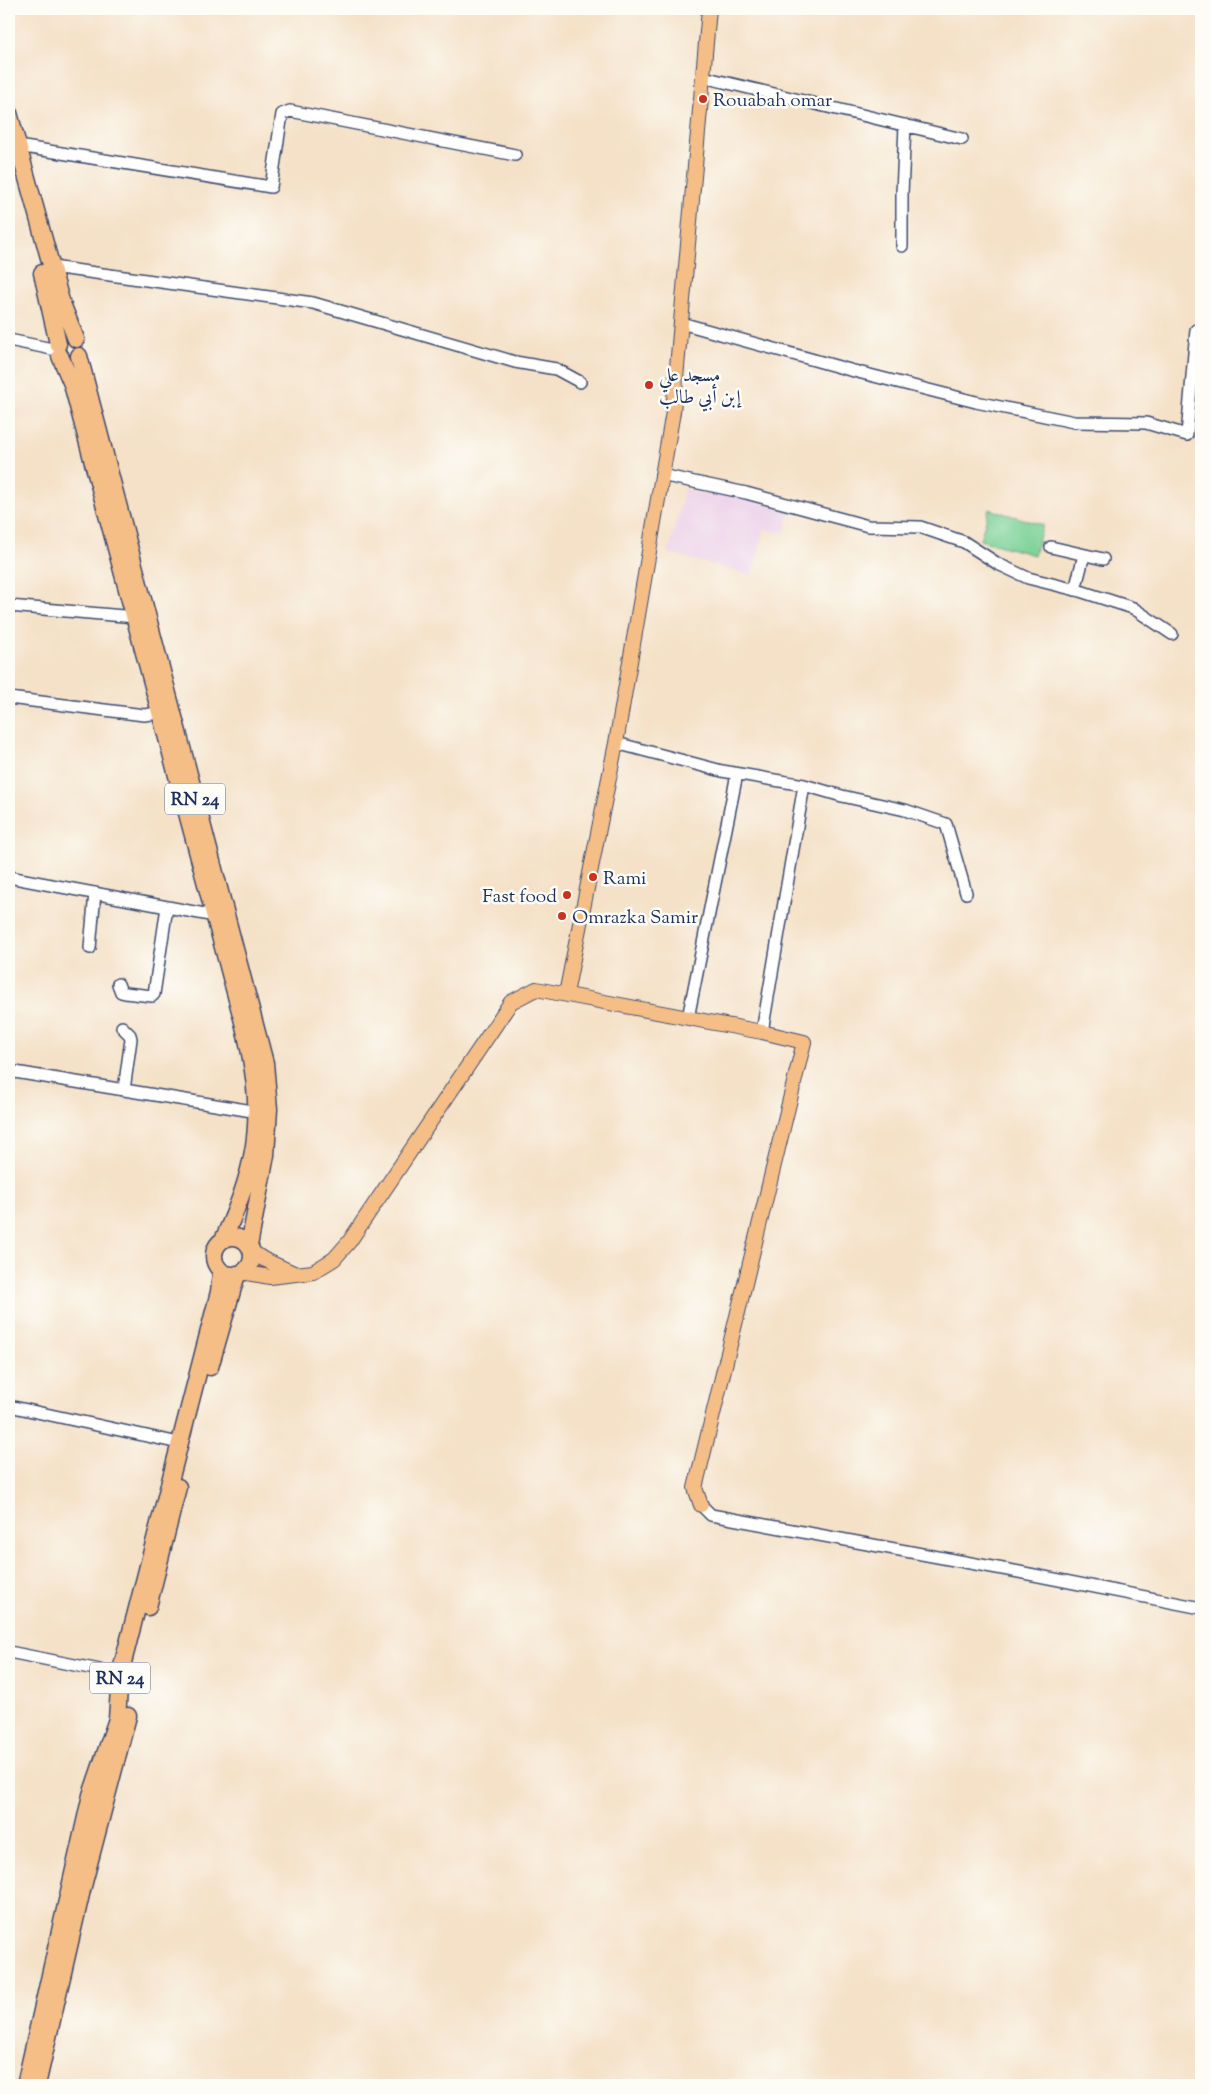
<svg xmlns="http://www.w3.org/2000/svg" width="1210" height="2094" viewBox="0 0 1210 2094" font-family="'Sorts Mill Goudy',Amiri,serif">
  <rect width="100%" height="100%" fill="#fdfcf7"/>
  <filter id="ink" filterUnits="userSpaceOnUse"><feTurbulence type="fractalNoise" baseFrequency=".02" numOctaves="2"/><feDisplacementMap in="SourceGraphic" scale="10" xChannelSelector="R" yChannelSelector="G"/><feConvolveMatrix kernelMatrix="1 2 1 2 8 2 1 2 1" color-interpolation-filters="sRGB"/></filter>
  <filter id="wash" filterUnits="userSpaceOnUse"><feTurbulence type="fractalNoise" baseFrequency=".0096" numOctaves="4" result="noise"/><feDisplacementMap in="SourceGraphic" scale="20" xChannelSelector="R" yChannelSelector="G"/><feGaussianBlur stdDeviation="1.12" result="paint"/><feColorMatrix in="noise" values="0 0 0 0 0 0 0 0 0 0 0 0 0 0 0 0 0 1.4 0 .05"/><feComposite in="paint" operator="in"/></filter>
  <g filter="url(#wash)">
    <rect width="100%" height="100%" fill="#f4e1c7"/>
    <path fill="#ecd1ea" d="M685 489 704 494 706 489 790 511 784 534 765 529 752 575 668 553Z"/>
    <path fill="#7ad195" stroke="#4a807a" d="M989 509 1043 525 1034 555 980 540Z"/>
  </g>
  <g filter="url(#ink)">
    <g fill="none" stroke-linecap="round" stroke-linejoin="round">
      <defs>
        <path id="minor" d="M703 77 962 139
          M18 146 271 187 282 114 290 111 515 155
          M902 246V194L905 125
          M52 267 313 303 515 362 556 369 580 382
          M681 323 850 370 976 402 1074 422 1146 423 1187 435 1196 330
          M9 340 57 350
          M661 475 746 493 868 526 920 527 964 542 998 564 1028 578 1080 591 1133 608 1172 634
          M1051 547 1103 559
          M1075 590 1084 555
          M9 606 135 617
          M9 698 144 715 152 714 159 709
          M616 743 722 771 804 785 842 796 905 810 946 824 966 893
          M9 877 215 916
          M90 948 95 893
          M118 984 121 992 125 993 152 996 154 994 167 907
          M688 1018 737 774
          M122 1027 130 1035 131 1039 124 1090
          M762 1032 804 785
          M9 1071 258 1112
          M9 1406 179 1443
          M701 1505 711 1515 1019 1572 1201 1608
          M9 1652 120 1674"/>
        <path id="major" d="M566 994 616 743 673 412 709 9
          M251 1251 263 1259 296 1274
          M241 1272 270 1277 313 1272 334 1259 349 1242 511 1002 536 989 762 1032 804 1042 695 1488 701 1505"/>
        <path id="highway" d="M9 113 61 301 76 339
          M42 273 58 344
          M60 356 72 384 243 1022C265 1111 261 1156 223 1240
          M79 356 265 1063 269 1109 266 1155 249 1246
          M214 1256a19 19 0 1 1 38 0a19 19 0 1 1-38 0Z
          M210 1367 237 1274
          M148 1607 178 1487
          M25 2085 91 1795 117 1719 120 1674 219 1292 221 1271
          M37 2085 82 1890 128 1716"/>
      </defs>
      <use href="#minor" stroke="#3c4a6e" stroke-width="14"/>
      <use href="#major" stroke="#3c4a6e" stroke-width="16"/>
      <use href="#highway" stroke="#3c4a6e" stroke-width="19"/>
      <use href="#minor" stroke="#fff" stroke-width="11"/>
      <use href="#major" stroke="#f6be87" stroke-width="14"/>
      <use href="#highway" stroke="#f6be87" stroke-width="16"/>
    </g>
  </g>
  <g fill="#c8321e" stroke="#fdfcf7" stroke-width="2">
    <circle cx="703" cy="99" r="5"/>
    <circle cx="649" cy="385" r="5"/>
    <circle cx="593" cy="877" r="5"/>
    <circle cx="567" cy="895" r="5"/>
    <circle cx="562" cy="916" r="5"/>
  </g>
  <g text-anchor="middle" stroke-width="5" stroke-linejoin="round" paint-order="stroke">
    <g fill="#fdfcf7" stroke="#5f6c8c" stroke-width="1">
      <rect x="165" y="783.5" width="60" height="31" rx="4"/>
      <rect x="90" y="1662.5" width="60" height="31" rx="4"/>
    </g>
    <g font-size="18" font-weight="bold" fill="#1b2f5e">
      <text x="195" y="805">RN 24</text>
      <text x="120" y="1684">RN 24</text>
    </g>
    <g font-size="19" fill="#1b2f5e" stroke="#fdfcf7" text-anchor="start">
      <text x="713" y="106">Rouabah omar</text>
      <text x="659" y="381">مسجد علي<tspan x="659" dy="22">إبن أبي طالب</tspan></text>
      <text x="603" y="884">Rami</text>
      <text x="557" y="902" text-anchor="end">Fast food</text>
      <text x="572" y="923">Omrazka Samir</text>
    </g>
  </g>
  <rect width="1210" height="2094" fill="none" stroke="#fdfcf7" stroke-width="30"/>
</svg>
